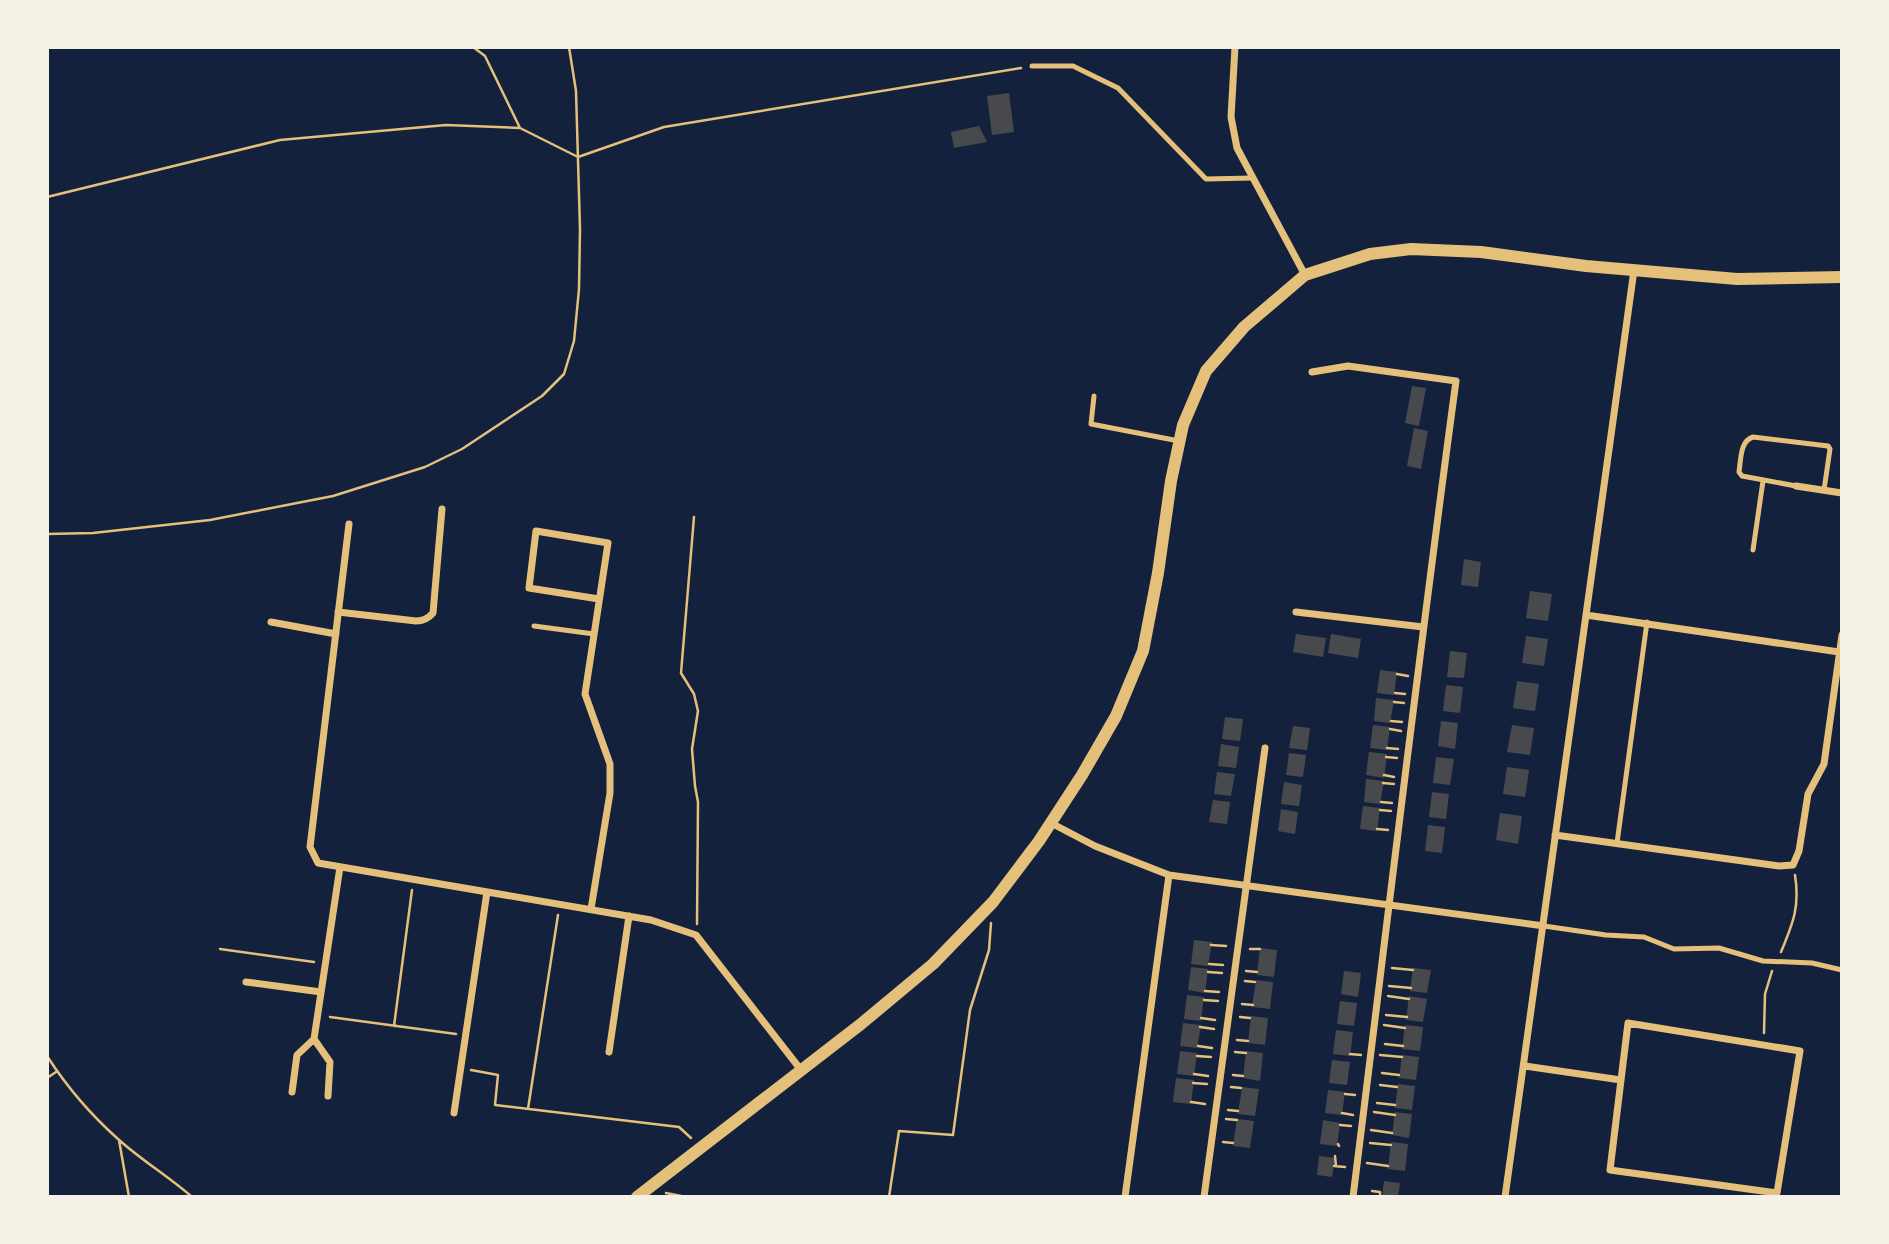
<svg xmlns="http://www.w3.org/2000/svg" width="1889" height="1244" viewBox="0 0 1889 1244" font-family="'Work Sans',sans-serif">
  <rect width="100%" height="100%" fill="#14213d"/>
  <path fill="#48494c" d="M1009 93 1014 132 992 135 987 96Z
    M979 126 987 142 954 148 951 132Z
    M1412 386 1426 388 1419 426 1405 423Z
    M1414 428 1428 431 1421 469 1407 466Z
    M1464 559 1481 562 1478 587 1461 585Z
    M1530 591 1552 594 1548 621 1526 618Z
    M1296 634 1326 638 1323 657 1293 652Z
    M1331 634 1361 639 1358 658 1328 653Z
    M1526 636 1548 639 1544 666 1522 663Z
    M1450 651 1467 653 1464 678 1447 677Z
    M1380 670 1397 672 1394 695 1377 693Z
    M1517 681 1539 684 1535 711 1513 708Z
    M1446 685 1463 687 1460 713 1443 711Z
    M1376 698 1394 700 1390 723 1374 721Z
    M1225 717 1243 719 1240 741 1222 739Z
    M1441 721 1458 723 1455 749 1438 746Z
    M1373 725 1390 727 1387 750 1370 748Z
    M1512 725 1534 728 1530 755 1507 752Z
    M1293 726 1310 728 1307 750 1289 748Z
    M1221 744 1239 747 1236 768 1218 766Z
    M1369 752 1387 754 1384 778 1366 775Z
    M1289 753 1306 755 1303 777 1286 775Z
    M1436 757 1454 759 1450 785 1433 783Z
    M1507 767 1529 770 1525 797 1503 794Z
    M1217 772 1235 774 1231 796 1214 794Z
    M1366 779 1384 781 1380 804 1364 802Z
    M1284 782 1302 785 1299 806 1281 804Z
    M1432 792 1449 794 1446 819 1429 817Z
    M1213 800 1230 802 1227 824 1209 822Z
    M1363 806 1380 808 1377 831 1360 829Z
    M1281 809 1298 812 1295 834 1278 831Z
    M1500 813 1522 816 1518 844 1496 840Z
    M1428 825 1445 827 1442 853 1425 851Z
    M1194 940 1212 942 1208 966 1191 964Z
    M1260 948 1277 950 1274 977 1257 975Z
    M1191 967 1208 969 1205 993 1188 990Z
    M1413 968 1431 970 1427 993 1410 991Z
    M1344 971 1361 973 1358 997 1341 994Z
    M1256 980 1273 982 1270 1009 1252 1007Z
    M1187 995 1204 997 1201 1021 1184 1019Z
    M1409 996 1427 999 1423 1022 1406 1020Z
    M1340 1001 1357 1003 1354 1026 1337 1024Z
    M1251 1016 1268 1018 1265 1045 1248 1043Z
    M1183 1023 1201 1025 1197 1048 1180 1046Z
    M1405 1025 1423 1027 1420 1051 1402 1049Z
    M1336 1030 1353 1032 1350 1056 1333 1054Z
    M1180 1051 1197 1053 1194 1076 1177 1074Z
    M1246 1051 1263 1053 1260 1081 1243 1078Z
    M1402 1055 1419 1057 1416 1080 1399 1078Z
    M1332 1060 1350 1062 1347 1085 1329 1083Z
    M1176 1078 1194 1080 1191 1104 1173 1102Z
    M1398 1084 1415 1086 1412 1110 1395 1108Z
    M1242 1087 1259 1089 1255 1116 1238 1114Z
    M1328 1090 1345 1092 1342 1115 1325 1113Z
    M1395 1112 1412 1114 1409 1138 1392 1135Z
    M1237 1119 1254 1121 1250 1148 1233 1146Z
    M1323 1120 1340 1123 1337 1146 1320 1144Z
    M1391 1142 1408 1144 1405 1171 1388 1169Z
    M1319 1156 1335 1158 1332 1177 1317 1175Z
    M1384 1181 1400 1183 1398 1197H1382Z"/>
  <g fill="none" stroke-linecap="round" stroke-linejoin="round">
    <path stroke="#e5c07b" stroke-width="2.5" d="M473 47 485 56 520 128
      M47 197 280 140 446 125 520 128 578 157 664 127 1021 68
      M694 517 681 673 694 694 698 711 692 749 695 786 698 802 697 924
      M47 534 93 533 210 520 333 496 425 467 462 449 542 396 564 374 574 341 579 289 580 229 576 91 569 47
      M1397 674 1408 676
      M1395 693 1405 694
      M1394 702 1404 703
      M1391 721 1402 722
      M1390 729 1401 731
      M1387 748 1398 749
      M1386 757 1397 758
      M1384 775 1394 777
      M1383 783 1394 784
      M1381 802 1392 803
      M1380 810 1391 811
      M1377 829 1388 830
      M1211 945 1226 946
      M220 949 314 962
      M1250 949H1260
      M1781 952C1793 923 1800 907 1795 875
      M1209 964 1223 965
      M1392 968 1413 970
      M1246 971 1257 972
      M1208 972 1222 973
      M1245 981 1255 982
      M1389 986 1411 988
      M1205 991 1219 992
      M1388 996 1409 999
      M1204 1000 1218 1001
      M1242 1004 1253 1005
      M1386 1015 1407 1017
      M330 1017 456 1034
      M1240 1017 1250 1018
      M1201 1018 1215 1020
      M1384 1025 1405 1028
      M394 1026 412 890
      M1200 1027 1214 1029
      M1764 1033 1765 994 1772 971
      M1237 1040 1248 1041
      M1385 1044 1403 1046
      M1198 1046 1212 1048
      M1235 1052 1246 1053
      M1350 1054 1361 1055
      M1380 1055 1402 1057
      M47 1056C67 1087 91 1115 118 1139 141 1160 168 1176 192 1197
      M1197 1056 1211 1057
      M471 1070 498 1075 495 1105 679 1127 691 1138
      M1382 1073 1399 1075
      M1194 1074 1208 1076
      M1233 1075 1243 1076
      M47 1078 56 1072
      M1193 1083 1207 1084
      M1380 1085 1397 1087
      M1231 1087 1241 1088
      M1345 1094 1355 1095
      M1191 1102 1205 1104
      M1377 1103 1395 1105
      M528 1109 558 915
      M1228 1110 1238 1111
      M1374 1112 1395 1115
      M1342 1113 1353 1115
      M1226 1119 1237 1120
      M1340 1125 1351 1126
      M1371 1130 1392 1133
      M119 1140 129 1197
      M1223 1142 1233 1143
      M1370 1143 1391 1145
      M1338 1144 1339 1146
      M1335 1156 1336 1166
      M1367 1163 1388 1166
      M1334 1166 1345 1167
      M1372 1191 1380 1192V1197
      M666 1193 686 1197
      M889 1197 899 1131 953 1135 970 1010 989 950 991 923"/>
    <path stroke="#e5c07b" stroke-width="5" d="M1032 66H1073L1118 88 1206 179 1252 178
      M1094 396 1091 424 1179 441
      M1796 486 1742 476 1739 472C1741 459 1740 441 1753 437L1828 446 1830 449 1824 490
      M1753 550 1763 481
      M534 626 594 634
      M1617 843 1647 622
      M1544 926 1606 935 1644 937 1674 949 1719 948 1763 961 1812 963 1842 970"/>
    <path stroke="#e5c07b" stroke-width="7" d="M1235 47 1231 117 1237 148 1305 275
      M1312 372 1348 366 1456 381C1419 653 1387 925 1353 1197
      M1796 486 1842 493
      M349 524 310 847 318 863 651 920 696 935 801 1070
      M338 612 416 621C423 621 428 619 433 613L442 509
      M1296 612 1423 627
      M1586 615 1839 652
      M271 622 336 634
      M1051 823 1095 846 1169 875 1544 926
      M1555 835 1779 866 1793 865 1799 851 1808 794 1824 764 1842 635
      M591 909 610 793V764L585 694 608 543 536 531 529 588 599 599
      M246 982 321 992
      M609 1052 629 916
      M1525 1066 1621 1080 1628 1023 1800 1051 1777 1193 1610 1170 1621 1080
      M292 1092 297 1055 314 1039
      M328 1096 330 1062 314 1039 340 867
      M454 1113 487 892
      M1125 1197 1169 875
      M1204 1197 1265 748
      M1505 1197 1634 270"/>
    <path stroke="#e5c07b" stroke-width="12" d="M637 1197 861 1024 933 964 993 902 1039 841 1082 775 1116 716 1143 651 1158 573 1171 481 1183 425 1206 371 1244 327 1305 275 1370 254 1411 249 1481 252 1586 266 1737 279 1842 277"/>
  </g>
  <rect width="1889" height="1244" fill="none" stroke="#f6f1e7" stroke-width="98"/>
</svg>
